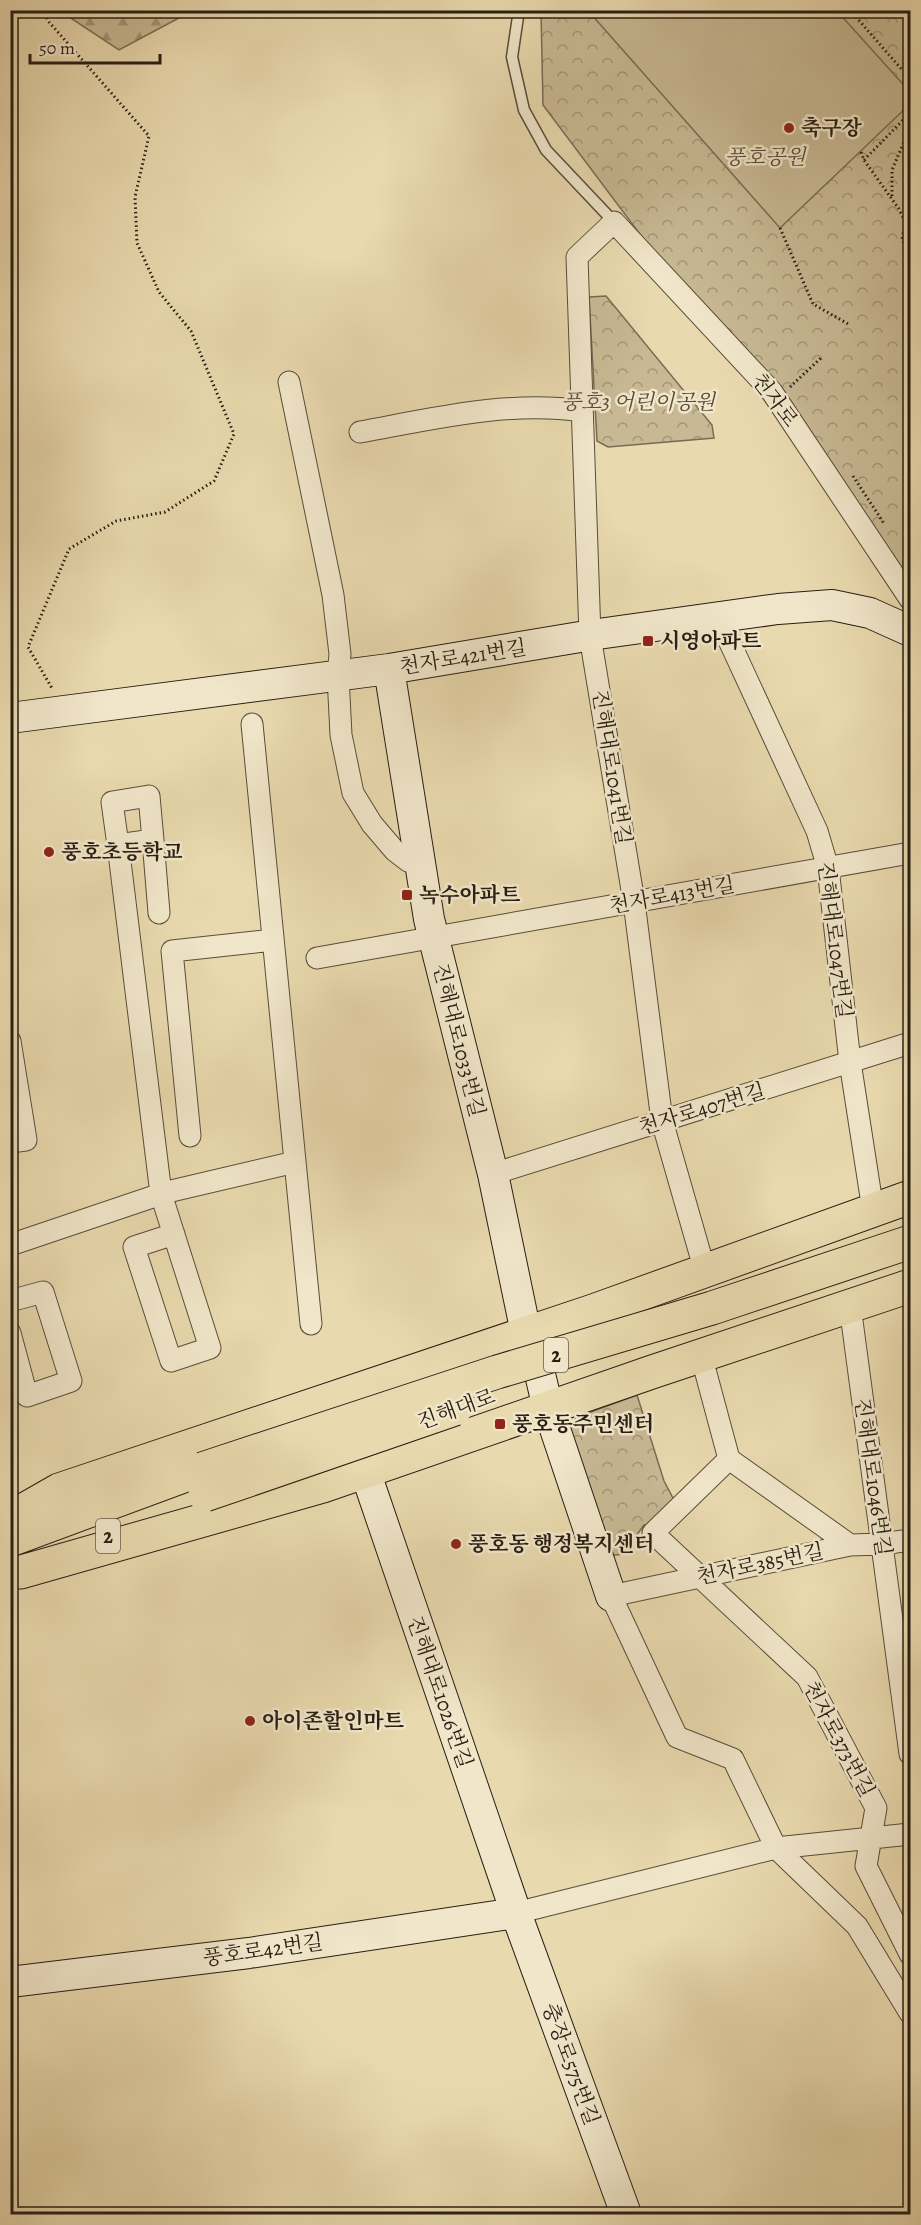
<svg xmlns="http://www.w3.org/2000/svg" width="921" height="2225" viewBox="0 0 921 2225" font-family="Alegreya,'Noto Serif KR',serif">
  <defs>
    <pattern id="forest-firs" width="22" height="20" patternUnits="userSpaceOnUse" patternTransform="scale(1.5)"><rect width="22" height="20" fill="#c8b994"/><path d="M5 1l3.5 6h-7zM16 11l3.5 6h-7z" fill="#a29678"/></pattern>
    <pattern id="park-crowns" width="20" height="18" patternUnits="userSpaceOnUse" patternTransform="scale(1.5)"><rect width="20" height="18" fill="#c8b994"/><path d="M2 6a3 3 0 1 1 6 0M12 15a3 3 0 1 1 6 0" fill="none" stroke="#a29678"/></pattern>
  </defs>
  <rect width="100%" height="100%" fill="#e9d9ae"/>
  <filter id="stains"><feTurbulence type="fractalNoise" baseFrequency=".00333" numOctaves="4"/><feColorMatrix values="0 0 0 0 .2 0 0 0 0 .09 0 0 0 0 .02 0 0 0 .5 -.17"/></filter>
  <radialGradient id="worn" r=".72"><stop offset=".6" stop-color="#630" stop-opacity="0"/><stop offset="1" stop-color="#630" stop-opacity=".3"/></radialGradient>
  <path fill="url(#forest-firs)" stroke="#786c54" stroke-width="1.5" d="M60 11H192L119 50Z"/>
  <path fill="url(#park-crowns)" stroke="#786c54" stroke-width="1.5" d="M541 11H910V594L543 105Z
    M606 296 712 425 714 438 608 447 597 441 589 297Z
    M637 1395 664 1481 674 1500 650 1527 644 1525 623 1554 609 1556 570 1427 577 1417Z"/>
  <path fill="#c8b994" stroke="#786c54" stroke-width="1.5" d="M594 11H837L910 92V104L780 228 591 14Z"/>
  <g fill="none" stroke-linecap="round" stroke-linejoin="round">
    <defs>
      <path id="lane" d="M519 10 512 57 524 110 546 150 614 222"/>
      <path id="street" d="M289 382 333 595 340 654 338 676 341 735 353 793 372 824 395 851 408 861 420 864
        M360 432C432 419 509 400 582 411
        M719 619 817 831 828 868 850 1062 873 1210
        M252 724 311 1324
        M153 840 159 913
        M118 845 153 840 149 796 112 802 118 845 161 1194 210 1348 171 1361 134 1247 174 1234
        M317 958 910 853
        M10 1041 26 1140 10 1142
        M190 1136 172 951 273 940
        M493 1174 910 1043
        M10 1245 167 1192 295 1162
        M705 1271 662 1121 634 902 590 636 577 257 614 222 772 392 910 599
        M10 1301 43 1292 71 1381 27 1396 10 1333
        M850 1306 910 1754
        M701 1355 729 1459 653 1533 807 1677 876 1808 866 1866 910 1954
        M729 1459 850 1545
        M910 1540 882 1544 850 1545 611 1596 677 1737 733 1759 776 1848 857 1926 910 2013
        M516 1913 776 1848 910 1834"/>
      <path id="secondary" d="M389 669 429 919 493 1174 526 1333 539 1370 548 1408 611 1596
        M10 718 389 669 598 634 778 609 832 605 870 613 910 631
        M365 1471 516 1913 626 2214
        M10 1982 249 1953 516 1913"/>
      <path id="highway" d="M10 1518 59 1490 593 1311 910 1197
        M10 1540 202 1469
        M21 1572 323 1486 652 1372 910 1286"/>
    </defs>
    <use href="#lane" stroke="#584d3a" stroke-width="13"/>
    <use href="#street" stroke="#584d3a" stroke-width="23"/>
    <use href="#secondary" stroke="#271e13" stroke-width="32"/>
    <use href="#highway" stroke="#271e13" stroke-width="35"/>
    <path stroke="#271e13" stroke-width="3" stroke-dasharray="1.5 3" stroke-linecap="butt" d="M42 10 49 22 149 136 135 197 137 243 159 292 191 331 234 434 214 481 165 512 116 521 69 549 28 647 53 690
      M850 10 903 71 910 68
      M904 71 910 79
      M861 152 864 160 899 209 906 224 902 237 910 268
      M864 160 910 113
      M892 196V170L907 135 910 131
      M780 228 813 304 850 325
      M790 387 822 357
      M853 476 885 525"/>
    <use href="#lane" stroke="#f1e6ca" stroke-width="10"/>
    <use href="#street" stroke="#f1e6ca" stroke-width="21"/>
    <use href="#secondary" stroke="#f1e6ca" stroke-width="30"/>
    <use href="#highway" stroke="#e9d9ae" stroke-width="33"/>
    <defs>
      <path id="highway-bridge" d="M202 1469 497 1372 712 1308 910 1242
        M205 1495 455 1409"/>
    </defs>
    <use href="#highway-bridge" stroke="#271e13" stroke-width="35" stroke-linecap="butt"/>
    <use href="#highway-bridge" stroke="#e9d9ae" stroke-width="33"/>
  </g>
  <g fill="#8f2418" stroke="#f1e6ca" stroke-width="2">
    <circle cx="789" cy="128" r="6"/>
    <rect x="642" y="635" width="12" height="12" rx="3"/>
    <circle cx="49" cy="852" r="6"/>
    <rect x="401" y="889" width="12" height="12" rx="3"/>
    <rect x="494" y="1418" width="12" height="12" rx="3"/>
    <circle cx="456" cy="1544" r="6"/>
    <circle cx="250" cy="1721" r="6"/>
  </g>
  <g text-anchor="middle" stroke-width="5" stroke-linejoin="round" paint-order="stroke">
    <g fill="#f1e6ca" stroke="#645a4a" stroke-width="1.5">
      <rect x="544" y="1338" width="24" height="34" rx="4.5"/>
      <rect x="96" y="1519" width="24" height="34" rx="4.5"/>
    </g>
    <g font-size="20" font-weight="bold" fill="#271e13">
      <text x="556" y="1362">2</text>
      <text x="108" y="1543">2</text>
    </g>
    <g font-size="21" font-weight="bold" fill="#271e13" stroke="#f1e6ca" text-anchor="start">
      <text x="801" y="135">축구장</text>
      <text x="660" y="648">시영아파트</text>
      <text x="61" y="859">풍호초등학교</text>
      <text x="419" y="902">녹수아파트</text>
      <text x="512" y="1431">풍호동주민센터</text>
      <text x="468" y="1551">풍호동 행정복지센터</text>
      <text x="262" y="1728">아이존할인마트</text>
    </g>
    <g font-size="21" font-style="italic" fill="#574c3a" stroke="#f1e6ca">
      <text x="765" y="164">풍호공원</text>
      <text x="638" y="409">풍호3 어린이공원</text>
    </g>
    <g font-size="21" fill="#271e13" stroke="#f1e6ca">
      <text transform="translate(775 400) rotate(53)" y="7">천자로</text>
      <text transform="translate(463 657) rotate(-9)" y="7">천자로421번길</text>
      <text transform="translate(612 767) rotate(81)" y="7">진해대로1041번길</text>
      <text transform="translate(672 895) rotate(-10)" y="7">천자로413번길</text>
      <text transform="translate(835 940) rotate(83)" y="7">진해대로1047번길</text>
      <text transform="translate(459 1040) rotate(76)" y="7">진해대로1033번길</text>
      <text transform="translate(702 1109) rotate(-17)" y="7">천자로407번길</text>
      <text transform="translate(456 1409) rotate(-20)" y="7">진해대로</text>
      <text transform="translate(873 1477) rotate(82)" y="7">진해대로1046번길</text>
      <text transform="translate(760 1564) rotate(-12)" y="7">천자로385번길</text>
      <text transform="translate(440 1692) rotate(71)" y="7">진해대로1026번길</text>
      <text transform="translate(839 1739) rotate(62)" y="7">천자로373번길</text>
      <text transform="translate(263 1950) rotate(-8)" y="7">풍호로42번길</text>
      <text transform="translate(571 2064) rotate(70)" y="7">충장로575번길</text>
    </g>
  </g>
  <rect width="921" height="2225" fill="none" stroke="#e9d9ae" stroke-width="36"/>
  <rect x="12" y="12" width="897" height="2201" fill="none" stroke="#271e13" stroke-width="3"/>
  <rect x="18" y="18" width="885" height="2189" fill="none" stroke="#271e13" stroke-width="1.5"/>
  <path d="M30 54v9h130v-9" fill="none" stroke="#271e13" stroke-width="3"/>
  <text x="39" y="54" font-size="18" fill="#271e13" stroke="#f1e6ca" stroke-width="4.5" paint-order="stroke">50 m</text>
  <rect width="100%" height="100%" filter="url(#stains)"/>
  <rect width="100%" height="100%" fill="url(#worn)"/>
</svg>
